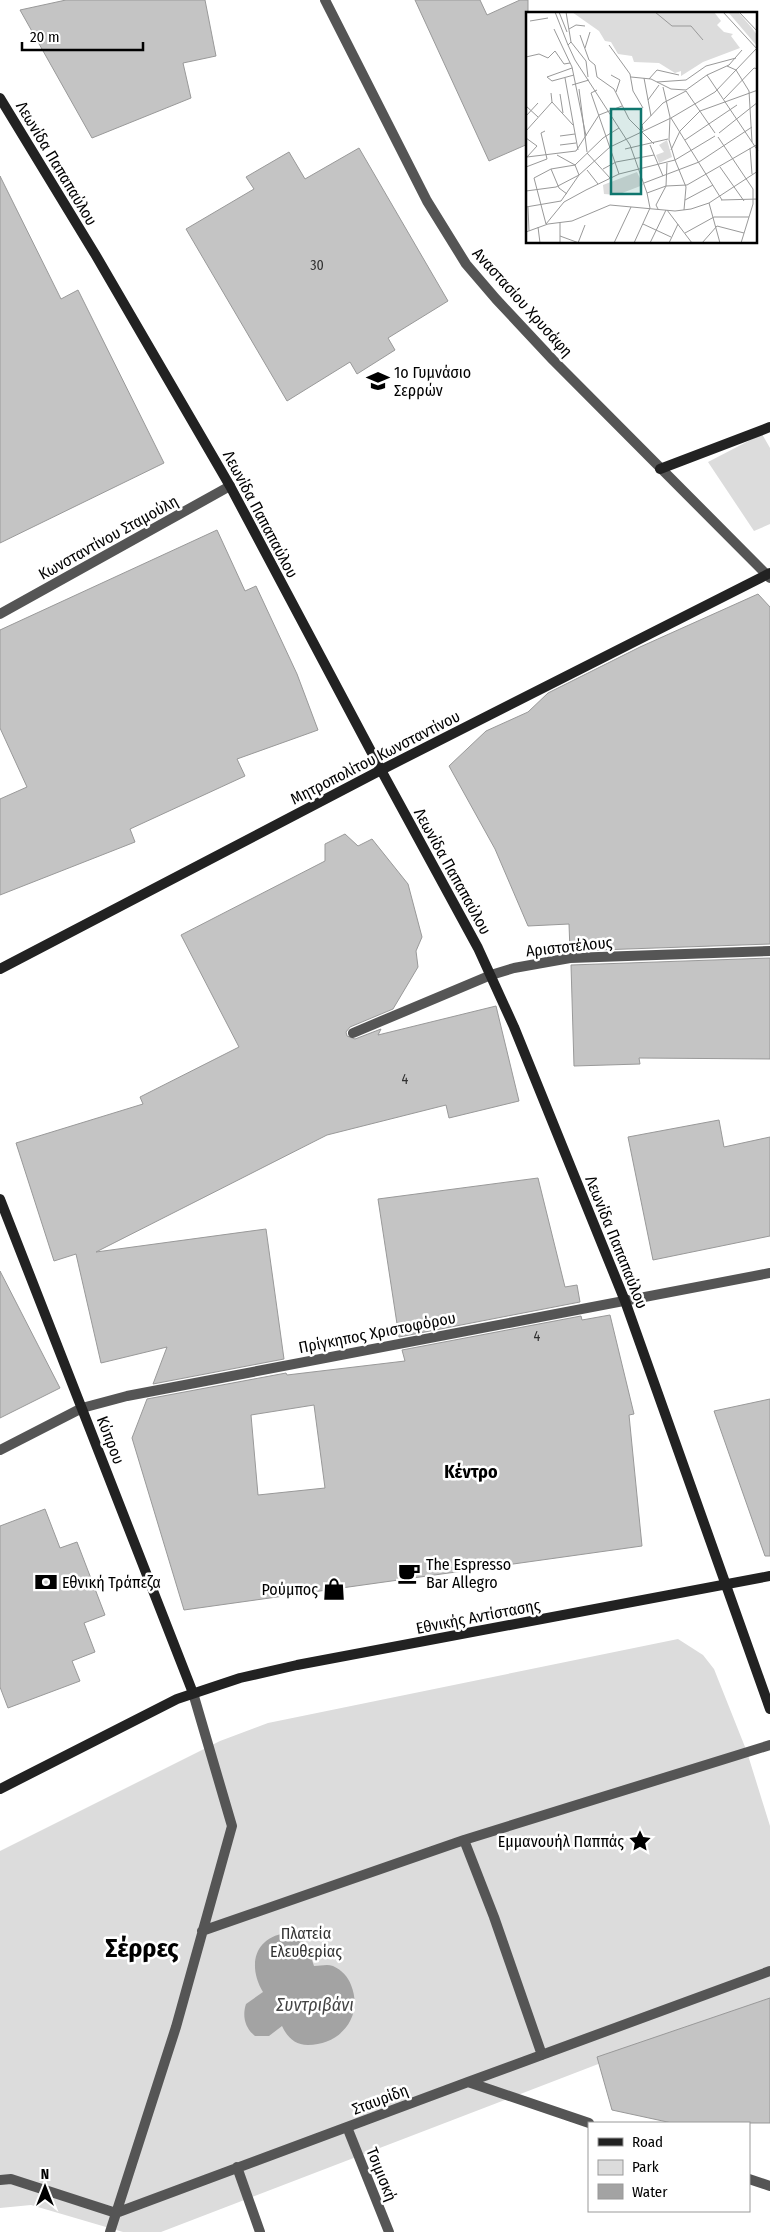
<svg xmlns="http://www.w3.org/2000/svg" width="770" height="2232" viewBox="0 0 770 2232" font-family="'Fira Sans Condensed',sans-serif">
  <rect width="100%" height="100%" fill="#fff"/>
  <path fill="#dcdcdc" d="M762 434 770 448V524L754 531 708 462Z
    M678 1639 703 1655 714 1669 747 1752 770 1826V1998L161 2232H123L31 2205 0 2208V1851L220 1741 268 1723Z"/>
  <path fill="#a3a3a3" d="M286 1933C308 1939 308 1947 314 1966 321 1966 327 1964 333 1966 342 1970 348 1977 351 1985 364 2017 340 2045 308 2045 295 2045 287 2037 282 2026L269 2036H255C245 2028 242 2016 246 2004L263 1992C248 1967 253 1938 286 1933Z"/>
  <path fill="#c4c4c4" stroke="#999" fill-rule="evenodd" d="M66 0H205L216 56 183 63 191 98 92 138 20 10Z
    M415 0H480L487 15 520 0H528V144L489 161Z
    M359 148 448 301 388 338 395 350 357 374 350 362 287 401 186 229 254 189 246 177 289 152 305 179Z
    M0 176 61 299 78 290 164 463 0 543Z
    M217 530 245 591 256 586 297 674 318 730 237 759 245 776 130 829 135 842 0 895V799L27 787 0 728V630Z
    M758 594 770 607V944L570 951 569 924 528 926 495 849 449 766 486 731 528 712 548 693 640 647Z
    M345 834 358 846 372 839 408 884 422 937 416 951 418 967 393 1009 350 1027 346 1032 347 1036 355 1039 381 1029 378 1035 496 1006 519 1101 449 1118 446 1105 327 1135 96 1252 266 1229 284 1359 153 1384 167 1347 101 1363 76 1254 54 1261 16 1143 143 1104 140 1097 239 1047 181 935 325 861V844Z
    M770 958V1059L639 1058 640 1064 574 1066 571 965Z
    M719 1120 724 1147 770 1137V1236L653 1260 628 1137Z
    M538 1178 565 1287 577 1285 580 1302 399 1337 378 1199Z
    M0 1271 60 1388 0 1418Z
    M610 1315 634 1414 629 1415 642 1546 184 1610 132 1438 147 1399 286 1373 287 1375 405 1361 402 1350 581 1316 582 1320ZM314 1405 325 1488 258 1495 251 1415Z
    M770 1399V1556H765L714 1411Z
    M45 1509 60 1548 77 1542 105 1615 84 1623 95 1652 72 1661 80 1681 8 1708 0 1687V1526Z
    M770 1998V2123H672L612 2110 597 2057Z"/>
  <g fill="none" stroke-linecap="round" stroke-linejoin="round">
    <path stroke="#555" stroke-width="10" d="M325 0 427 201 466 264 496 299 553 360 770 578
      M0 614 230 486
      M353 1033 491 975 514 968 570 958 770 951
      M0 1450 82 1408 127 1396 770 1273
      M202 1931 464 1840
      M542 2055 494 1917 464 1840 770 1745
      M468 2082 589 2123
      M347 2127 389 2232
      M237 2167 260 2232
      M749 2179 770 2186
      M0 2180 11 2179 116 2213 468 2082 770 1971
      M110 2232 176 2027 232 1826 193 1693"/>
    <path stroke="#222" stroke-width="10" d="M0 98 95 254 230 486 381 770 478 948 514 1027 625 1301 770 1709
      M660 469 770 427
      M0 969 381 770 770 573
      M0 1199 193 1693
      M0 1789 177 1699 240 1678 297 1665 770 1576"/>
  </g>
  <defs>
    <symbol id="school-bare" viewBox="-9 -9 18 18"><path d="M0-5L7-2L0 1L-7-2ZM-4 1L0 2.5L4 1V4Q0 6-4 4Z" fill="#000" stroke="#fff" stroke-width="2.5" paint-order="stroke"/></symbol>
    <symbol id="cafe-bare" viewBox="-9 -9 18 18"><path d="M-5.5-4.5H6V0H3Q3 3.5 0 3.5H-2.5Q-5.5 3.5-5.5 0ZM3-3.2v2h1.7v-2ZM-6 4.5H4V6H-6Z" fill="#000" stroke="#fff" stroke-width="2.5" paint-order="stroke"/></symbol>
    <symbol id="bank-bare" viewBox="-9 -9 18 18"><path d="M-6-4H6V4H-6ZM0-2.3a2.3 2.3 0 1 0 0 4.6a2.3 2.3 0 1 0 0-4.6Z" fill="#000" stroke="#fff" stroke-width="2.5" paint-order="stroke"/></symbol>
    <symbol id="shop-bare" viewBox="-9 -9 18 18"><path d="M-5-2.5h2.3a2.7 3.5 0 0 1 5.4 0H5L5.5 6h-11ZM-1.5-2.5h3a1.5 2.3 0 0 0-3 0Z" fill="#000" stroke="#fff" stroke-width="2.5" paint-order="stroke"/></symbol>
    <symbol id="sight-bare" viewBox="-9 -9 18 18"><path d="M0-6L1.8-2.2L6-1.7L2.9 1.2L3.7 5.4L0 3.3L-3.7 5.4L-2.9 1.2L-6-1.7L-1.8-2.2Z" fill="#000" stroke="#fff" stroke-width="2.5" paint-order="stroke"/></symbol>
  </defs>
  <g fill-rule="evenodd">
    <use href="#school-bare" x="362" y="365" width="32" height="32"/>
    <use href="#cafe-bare" x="393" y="1557" width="32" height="32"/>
    <use href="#bank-bare" x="30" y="1566" width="32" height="32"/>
    <use href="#shop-bare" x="318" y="1573" width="32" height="32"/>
    <use href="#sight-bare" x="624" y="1825" width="32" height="32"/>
  </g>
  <g text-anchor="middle" stroke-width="5" stroke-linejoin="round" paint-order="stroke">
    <g font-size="14" fill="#313131">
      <text x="317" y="270">30</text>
      <text x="405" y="1084">4</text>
      <text x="537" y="1341">4</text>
    </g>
    <g font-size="16" fill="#000" stroke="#fff">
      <text transform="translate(57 163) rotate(59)" y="6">Λεωνίδα Παπαπαύλου</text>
      <text transform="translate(523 302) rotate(48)" y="6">Αναστασίου Χρυσάφη</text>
      <text transform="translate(261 514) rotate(62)" y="6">Λεωνίδα Παπαπαύλου</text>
      <text transform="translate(108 537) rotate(-29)" y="6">Κωνσταντίνου Σταμούλη</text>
      <text transform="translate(375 757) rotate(-27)" y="6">Μητροπολίτου Κωνσταντίνου</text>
      <text transform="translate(453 871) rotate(61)" y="6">Λεωνίδα Παπαπαύλου</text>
      <text transform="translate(569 946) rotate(-6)" y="6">Αριστοτέλους</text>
      <text transform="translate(617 1242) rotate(68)" y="6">Λεωνίδα Παπαπαύλου</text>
      <text transform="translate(377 1332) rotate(-11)" y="6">Πρίγκηπος Χριστοφόρου</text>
      <text transform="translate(111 1440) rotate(69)" y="6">Κύπρου</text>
      <text transform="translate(478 1616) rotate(-11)" y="6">Εθνικής Αντίστασης</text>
      <text transform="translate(380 2099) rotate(-21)" y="6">Σταυρίδη</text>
      <text transform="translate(382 2174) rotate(68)" y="6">Τσιμισκή</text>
    </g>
    <g font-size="16" fill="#000" stroke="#fff" text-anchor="start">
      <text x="394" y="378">1ο Γυμνάσιο<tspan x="394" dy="18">Σερρών</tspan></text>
      <text x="426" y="1570">The Espresso<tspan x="426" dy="18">Bar Allegro</tspan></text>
      <text x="62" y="1588">Εθνική Τράπεζα</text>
      <text x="318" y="1595" text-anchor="end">Ρούμπος</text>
      <text x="624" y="1847" text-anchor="end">Εμμανουήλ Παππάς</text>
    </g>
    <g font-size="16" fill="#333" stroke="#fff">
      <text x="306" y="1939">Πλατεία<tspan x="306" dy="18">Ελευθερίας</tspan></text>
    </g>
    <g font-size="18" font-weight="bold" fill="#000" stroke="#fff">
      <text x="471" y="1478">Κέντρο</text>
    </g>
    <g font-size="18" font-style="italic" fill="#444" stroke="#fff">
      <text x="315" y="2011">Συντριβάνι</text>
    </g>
    <g font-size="26" font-weight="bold" fill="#000" stroke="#fff">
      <text x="142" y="1957">Σέρρες</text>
    </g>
  </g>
  <g transform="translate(526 12)">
    <rect width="231" height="231" fill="#fff"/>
    <path d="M46 0H188L195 9 191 13 198 20 207 22 205 24 214 36 177 50 155 64V59L149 61 133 51 108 50 106 44 92 42 85 30 79 29 73 19ZM202 0H212L226 16 231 23V34ZM141 128 146 145 133 151 130 143 138 140 133 133ZM111 160 117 173 91 183 78 182 77 173Z" fill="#dcdcdc"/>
    <path fill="none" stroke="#999" stroke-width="1" d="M29 0 42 33M33 0 41 20M40 0 45 30M129 0 146 14H165L177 28M197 0 232 38M213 0 232 20M4 9 22 6M28 17 46 55 60 124M43 17 50 13 59 14M54 23 63 48 69 53 71 65 88 77 103 107 128 132M45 30 42 33 49 48 104 133 121 181 124 196 108 231M45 30 60 49 62 65M83 33 104 62 107 79 117 96M59 36 64 20M0 45 13 42 22 46 29 39 38 52 44 51M201 54 210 58 223 79 226 130M46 56 21 65 26 69 48 63M85 63 94 68 90 80M181 63 232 139M105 65 125 67 145 77 160 78 181 63 203 53 216 38M39 66 52 138M118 66 125 104M123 67 131 58 153 63M131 70 160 68 180 54 210 46M46 73 63 68M137 75 144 105 143 128 149 148M53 77 61 140M71 78 65 81 93 162M160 79 189 121M25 81 26 90 47 113M34 82 37 101M198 87 228 56 232 57M122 88 133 73M0 94 12 105M0 104 12 91M145 106 196 188M117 118 116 113 137 91 160 79M0 119 26 90M193 121 232 90M34 124 49 122M192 125 227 177V192L215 231M0 126 11 134 1 145M159 128 211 93M34 133 50 131M124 133 137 164M224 136 226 162M99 137 142 127M145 138 154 119 174 99 232 78M61 141 84 166M31 143 49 153 53 163M1 145 50 139 73 103 96 94M149 148 160 175 158 198M0 155 21 147 15 121 19 119M194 155 218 189M25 157 33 176 41 182M77 157 90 150 128 143M61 158 72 172M8 166 25 157 49 153 77 126 93 116M8 166 20 212M118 171 173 150 226 115M0 179 30 175 53 163 84 135 145 106 189 80 230 37M121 181 140 174 161 173 232 132M159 188 187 173M195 188 232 187M183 191 194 231M0 195 35 189 53 163M2 195 3 219M132 197 130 193 140 174 141 151M141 198 166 231M20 212 38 190 60 178 93 162 149 148 189 124M117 212 145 225M12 215 14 231M0 220 22 212 46 209 84 193 149 199 165 197 183 191 232 159M159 221 188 205H223M34 224 53 231M34 231V210M52 231 59 213M88 231 105 195M124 231 140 198M143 231 152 212M176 231 191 214 218 221"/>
    <path fill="#0f766e" fill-opacity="0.15" stroke="#0f766e" stroke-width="2.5" d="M85 97H115V182H85Z"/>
    <rect width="231" height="231" fill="none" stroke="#000" stroke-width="2.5"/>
  </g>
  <rect x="588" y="2122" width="162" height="90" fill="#ffffff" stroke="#999999"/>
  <rect x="598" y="2138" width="25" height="8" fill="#222222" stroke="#999999"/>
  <text x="632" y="2147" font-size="15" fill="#000000">Road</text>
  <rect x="598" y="2160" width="25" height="15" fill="#dcdcdc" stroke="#999999"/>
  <text x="632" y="2172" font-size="15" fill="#000000">Park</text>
  <rect x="598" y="2184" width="25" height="15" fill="#a3a3a3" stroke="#999999"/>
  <text x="632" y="2197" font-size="15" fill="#000000">Water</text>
  <g transform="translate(45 2187)" stroke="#ffffff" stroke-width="4" paint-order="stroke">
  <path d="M0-4L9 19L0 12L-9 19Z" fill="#000000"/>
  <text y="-8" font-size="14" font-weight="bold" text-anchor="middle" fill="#000000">N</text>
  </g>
  <path d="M22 42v8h121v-8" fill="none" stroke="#000000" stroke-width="2.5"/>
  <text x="30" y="42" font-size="15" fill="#000000" stroke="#ffffff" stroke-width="4" paint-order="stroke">20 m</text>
</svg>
